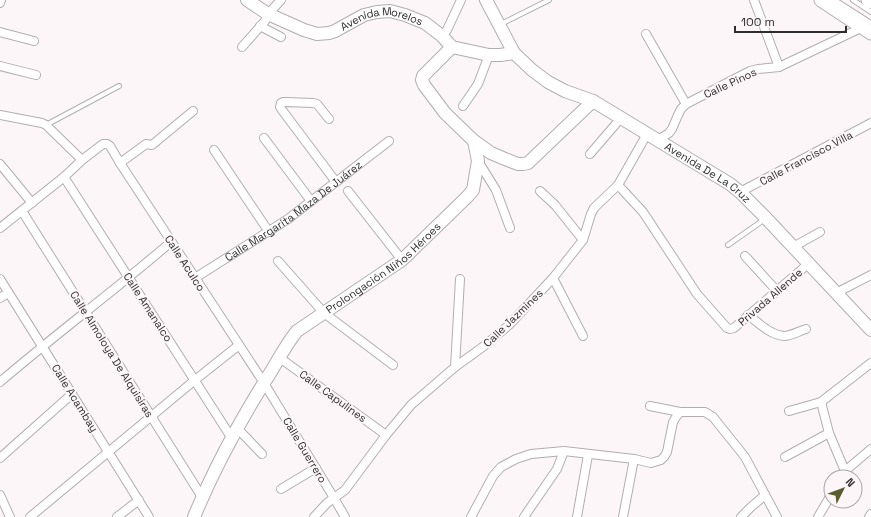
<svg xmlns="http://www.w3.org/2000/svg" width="871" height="517" viewBox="0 0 871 517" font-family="'Space Grotesk',sans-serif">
  <rect width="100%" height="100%" fill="#fcf6f9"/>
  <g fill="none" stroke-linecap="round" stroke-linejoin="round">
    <defs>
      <path id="lane" d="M835 0 871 23
        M853 0 871 12
        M501 24 549 0
        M46 125 119 86
        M728 245 765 219"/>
      <g id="street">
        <path d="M754 0 779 67"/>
        <path d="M0 3 1 0"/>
        <path d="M260 26 281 37"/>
        <path d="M0 32 34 41"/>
        <path d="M646 34 686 104"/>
        <path d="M442 36 447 30 461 0"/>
        <path d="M242 47 265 21 268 14 281 0"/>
        <path d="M0 66 36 75"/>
        <path d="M463 106 478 84 489 55"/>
        <path d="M0 115 42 123 46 125 82 160"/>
        <path d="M329 119 317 104 313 103 286 102H283L281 103 280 107 282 110 336 182"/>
        <path d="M264 138 311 201"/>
        <path d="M658 140 669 133 672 129 678 115 681 109 686 104 750 71 758 69 779 67 863 27"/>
        <path d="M214 150 269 232"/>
        <path d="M590 154 621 118"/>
        <path d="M478 161 496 190 510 228"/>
        <path d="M120 163 146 144 152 145 193 111"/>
        <path d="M0 164 32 203"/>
        <path d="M64 177 231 437"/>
        <path d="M618 185 643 212 697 294 727 328 730 329 734 328 808 264"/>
        <path d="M348 191 402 260"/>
        <path d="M540 191 555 205 583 240"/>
        <path d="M740 192 871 123"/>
        <path d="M22 211 202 497"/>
        <path d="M0 228 64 177 82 160 103 144H107L110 146 120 163 264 383 334 498 345 517"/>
        <path d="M793 247 820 232"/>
        <path d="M745 256 777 291"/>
        <path d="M278 261 324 313 393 365"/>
        <path id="s1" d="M195 278 288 219 389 141"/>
        <path d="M553 278 583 336"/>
        <path d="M0 279 149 517"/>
        <path d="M836 293 871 275"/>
        <path d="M0 298 8 293"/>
        <path d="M748 315C759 323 770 335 784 336 791 336 799 331 806 329"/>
        <path d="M280 358 386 435"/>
        <path d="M455 367 460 279"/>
        <path d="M0 382C56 334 115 290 171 242"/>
        <path d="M821 402 829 433 845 471"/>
        <path d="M650 406 680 412H705L713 417 745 457 777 517"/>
        <path d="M789 411 821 402 871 363"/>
        <path d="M237 428 262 454"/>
        <path d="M785 457 829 433"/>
        <path d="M0 458 72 394"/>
        <path d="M841 477 845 471 871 449"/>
        <path d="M281 489 316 468"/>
        <path d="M0 495 10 517"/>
        <path d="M30 517 195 380 239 345"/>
        <path d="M117 517 139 500"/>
        <path d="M314 517 327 503 345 490 386 435 411 405 455 367 484 346 509 325 553 278 583 240 591 214 594 208 618 185 647 134"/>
        <path d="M471 517 493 476 501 467 516 459 531 454 564 451 634 459 651 463 661 460 664 457 667 452 673 422 676 417 680 412"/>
        <path d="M524 517 557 469 564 451"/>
        <path d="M577 517 588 455"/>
        <path d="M623 517 634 459"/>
        <path d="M741 517 751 507 765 495"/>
        <path d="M818 517 831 495"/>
        <path d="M869 517 871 514"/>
      </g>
      <g id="secondary">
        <path id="s2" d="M247 0 268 14 304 30 317 34 329 33 335 31 364 15 377 12 390 11 405 15 425 23 442 36 452 47 489 55H500L514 53"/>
        <path id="s3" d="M486 0 514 53 532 70 548 82 565 91 593 101 730 184 740 192 766 218 871 330"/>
        <path d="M452 47 423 76 422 80 424 85 445 113 474 141 491 153 505 159 518 164H523L528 163 593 101"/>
        <path id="s4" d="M194 517C215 466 242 417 272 370 280 357 287 343 297 331L402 260 467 197 473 190 478 161 474 141"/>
      </g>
      <path id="primary" d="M821 0 871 33
        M868 0 871 2"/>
    </defs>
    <use href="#lane" stroke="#b3adb1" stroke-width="6"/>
    <use href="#street" stroke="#b3adb1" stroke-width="10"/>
    <use href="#secondary" stroke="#b3adb1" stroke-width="14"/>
    <use href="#primary" stroke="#b3adb1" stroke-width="15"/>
    <use href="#lane" stroke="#fff" stroke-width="4"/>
    <use href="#street" stroke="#fff" stroke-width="8"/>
    <use href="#secondary" stroke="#fff" stroke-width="12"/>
    <use href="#primary" stroke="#fff" stroke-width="13"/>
  </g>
  <g text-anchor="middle" stroke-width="4" stroke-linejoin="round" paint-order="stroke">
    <g font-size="11" fill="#2f2c2e" stroke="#fcf6f9">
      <text dy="4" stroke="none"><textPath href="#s2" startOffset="147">Avenida Morelos</textPath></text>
      <text transform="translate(730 83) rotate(-25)" y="4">Calle Pinos</text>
      <text transform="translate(806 158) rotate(-28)" y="4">Calle Francisco Villa</text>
      <text dy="4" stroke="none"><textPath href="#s3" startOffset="289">Avenida De La Cruz</textPath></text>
      <text dy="4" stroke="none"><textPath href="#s1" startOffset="119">Calle Margarita Maza De Juárez</textPath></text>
      <text transform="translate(185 263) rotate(57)" y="4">Calle Aculco</text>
      <text dy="4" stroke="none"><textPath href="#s4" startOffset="320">Prolongación Niños Héroes</textPath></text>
      <text transform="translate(770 297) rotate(-41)" y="4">Privada Allende</text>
      <text transform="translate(148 307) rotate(57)" y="4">Calle Amanalco</text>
      <text transform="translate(513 318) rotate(-44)" y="4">Calle Jazmines</text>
      <text transform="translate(112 354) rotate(58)" y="4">Calle Almoloya De Alquisiras</text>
      <text transform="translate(333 396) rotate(36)" y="4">Calle Capulines</text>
      <text transform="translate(75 398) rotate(58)" y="4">Calle Acambay</text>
      <text transform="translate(305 450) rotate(59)" y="4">Calle Guerrero</text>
    </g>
  </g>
  <g transform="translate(843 489) rotate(48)"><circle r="19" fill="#fcf6f9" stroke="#aaa5a8"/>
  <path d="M0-3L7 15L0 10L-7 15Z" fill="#585e2d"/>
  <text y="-6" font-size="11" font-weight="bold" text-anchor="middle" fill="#2f2c2e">N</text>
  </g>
  <path d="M735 26v6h111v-6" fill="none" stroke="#2f2c2e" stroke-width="2"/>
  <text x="741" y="26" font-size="12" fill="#2f2c2e" stroke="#fcf6f9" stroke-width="3" paint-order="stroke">100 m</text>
</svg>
